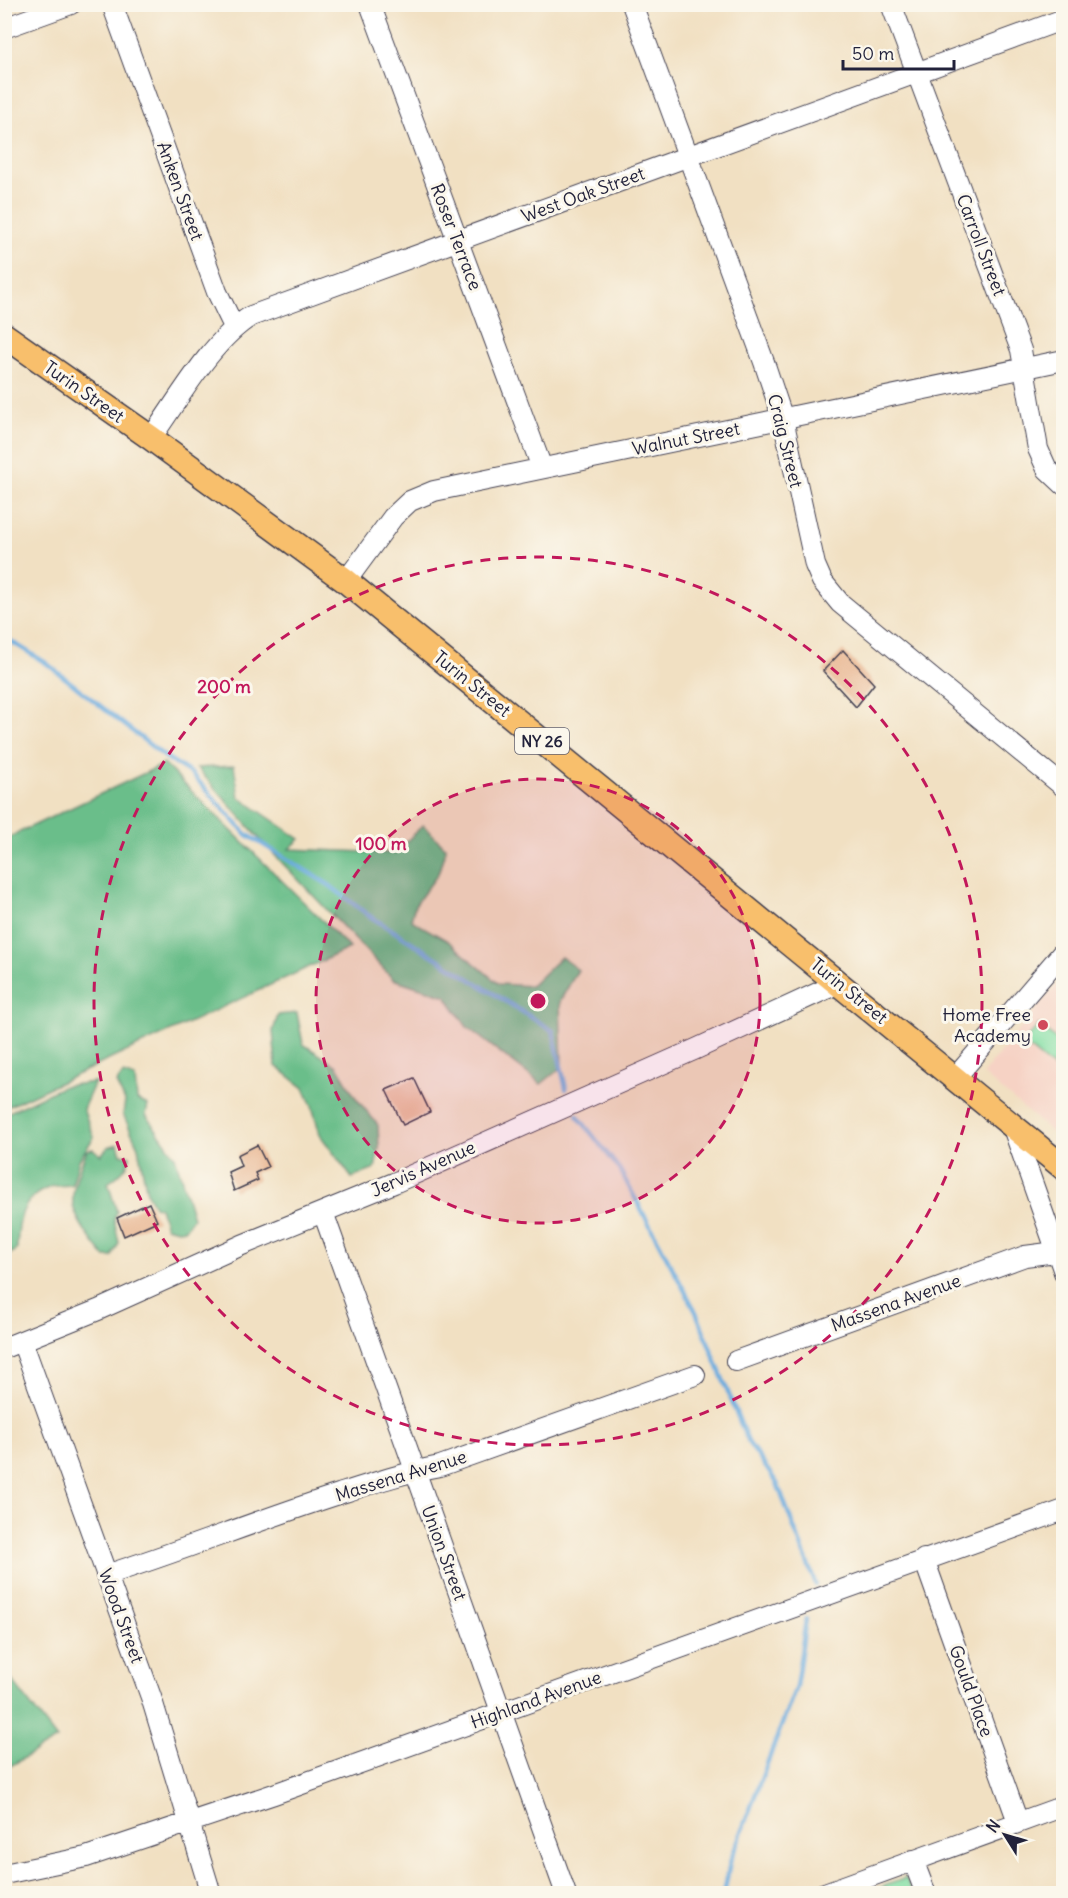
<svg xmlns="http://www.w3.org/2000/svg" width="1068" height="1898" viewBox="0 0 1068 1898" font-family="Delius,sans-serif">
  <rect width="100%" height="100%" fill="#fbf7ec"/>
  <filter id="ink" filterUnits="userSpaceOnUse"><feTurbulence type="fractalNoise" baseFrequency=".0167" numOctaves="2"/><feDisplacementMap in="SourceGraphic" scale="12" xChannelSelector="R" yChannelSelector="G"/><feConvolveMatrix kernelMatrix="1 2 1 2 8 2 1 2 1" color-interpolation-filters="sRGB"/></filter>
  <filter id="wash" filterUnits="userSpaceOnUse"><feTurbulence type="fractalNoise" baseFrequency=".008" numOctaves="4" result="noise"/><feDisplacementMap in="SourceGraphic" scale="24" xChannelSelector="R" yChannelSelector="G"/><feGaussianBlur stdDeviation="1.35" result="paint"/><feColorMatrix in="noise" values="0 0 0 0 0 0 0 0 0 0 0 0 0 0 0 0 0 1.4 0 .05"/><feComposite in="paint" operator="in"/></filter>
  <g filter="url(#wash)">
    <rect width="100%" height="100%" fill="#f1e0c2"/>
    <path fill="#f6d2c4" d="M1063 977V1142L983 1074Z"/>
    <path fill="#84dfa5" stroke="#538070" stroke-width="1.5" d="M1039 1025 1063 1046V1076L1023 1043Z
      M906 1878 912 1893H866Z"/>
    <path fill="#6bbe8a" stroke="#467062" stroke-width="1.5" d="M164 764 350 948 5 1108V839Z
      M234 766 239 797 300 839 289 849 395 853 423 825 446 848 438 874 415 905 411 920 448 941 499 984 531 986 561 957 578 970 560 1001 562 1067 541 1084 467 1027 446 996 393 979 267 847 197 768Z
      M297 1013 303 1044 337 1066 356 1098 378 1125 379 1148 375 1169 352 1178 320 1135 312 1106 304 1088 276 1066 273 1031 278 1015Z
      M123 1074 135 1078 137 1100 148 1105 146 1115 175 1156 193 1218 185 1229 178 1230 166 1227 160 1208 154 1206 147 1193 138 1147 123 1114 125 1101 116 1083Z
      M95 1082 83 1109 94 1137 79 1160 72 1185C65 1186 54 1185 48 1188 20 1199 18 1223 17 1249L7 1256 4 1254 5 1114 64 1086Z
      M118 1144 121 1154 130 1156C129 1168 117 1177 108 1183L117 1212 114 1219 119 1243 112 1257H105C95 1246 76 1221 73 1205 71 1188 80 1166 87 1150L93 1149 101 1155 108 1147Z
      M4 1670 57 1739 5 1769H4Z"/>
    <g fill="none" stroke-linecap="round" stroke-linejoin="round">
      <path stroke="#6aabde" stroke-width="4.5" d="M4 637 46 663 164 756 192 774 246 834 329 885 368 915 553 1031 566 1089
        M577 1115 620 1170 696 1312 748 1442 777 1483 816 1585
        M724 1894 730 1862 796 1687 806 1619"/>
    </g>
    <g id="blocks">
      <path fill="#e6ae86" d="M843 650 874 684 856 707 823 671Z
        M414 1078 430 1112 403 1125 386 1090Z
        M257 1145 268 1167 255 1173 258 1180 234 1191 228 1172 241 1166 237 1155Z
        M149 1203 157 1221 124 1236 117 1218Z"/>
    </g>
  </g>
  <g filter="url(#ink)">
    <use href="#blocks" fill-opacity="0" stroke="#413e4f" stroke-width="1.5"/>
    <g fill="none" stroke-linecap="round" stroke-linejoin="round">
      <defs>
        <path id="minor" d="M112 4 217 292 234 327
          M370 4 542 468
          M632 4 764 362 783 419 815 565 822 581 840 603 1064 787
          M891 4 1021 350 1038 449 1047 469 1064 485
          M4 28 71 4
          M151 438C179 399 211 341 251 316L1064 19
          M346 581 393 517 410 501 434 491 1064 360
          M955 1078 1064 951
          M1012 1125 1064 1272
          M323 1212 566 1894
          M22 1341 151 1697 211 1894
          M4 1348 98 1310 242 1245 394 1183 696 1049 839 983
          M736 1361 1025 1256 1056 1252
          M924 1559 1018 1822
          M106 1575C184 1550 261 1519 339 1494 373 1483 406 1472 440 1466L695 1375
          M913 1860 926 1894
          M4 1874 86 1857 274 1794 1064 1510
          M822 1894 1064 1806"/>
        <path id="major" d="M4 335 151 438 346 581 1064 1168"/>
      </defs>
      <use href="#minor" stroke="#413e4f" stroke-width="22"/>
      <use href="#major" stroke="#413e4f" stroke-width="27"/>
      <use href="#minor" stroke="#fff" stroke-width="20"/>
      <use href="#major" stroke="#f8bf6c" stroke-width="24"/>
    </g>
  </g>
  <circle cx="538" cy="1001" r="222" fill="#c2185b" fill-opacity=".12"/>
  <g fill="none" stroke="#c2185b" stroke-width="3" stroke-dasharray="10 8">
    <circle cx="538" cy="1001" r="222"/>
    <circle cx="538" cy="1001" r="444"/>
  </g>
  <circle fill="#d1495b" stroke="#fbf7ec" stroke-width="2" cx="1043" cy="1025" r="6"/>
  <g text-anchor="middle" stroke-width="6" stroke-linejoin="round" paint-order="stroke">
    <rect fill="#fbf7ec" stroke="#636270" stroke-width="1.5" x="515" y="728" width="54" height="26" rx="4.5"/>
    <g font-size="16" font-weight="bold" fill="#22223b">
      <text x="542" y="747">NY 26</text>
    </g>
    <g font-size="18" fill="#22223b" stroke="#fbf7ec">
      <text transform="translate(180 191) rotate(70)" y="6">Anken Street</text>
      <text transform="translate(583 195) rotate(-20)" y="6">West Oak Street</text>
      <text transform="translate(456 237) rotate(69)" y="6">Roser Terrace</text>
      <text transform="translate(981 245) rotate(69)" y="6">Carroll Street</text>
      <text transform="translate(84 392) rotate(35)" y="6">Turin Street</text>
      <text transform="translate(686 439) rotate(-11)" y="6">Walnut Street</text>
      <text transform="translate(785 441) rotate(76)" y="6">Craig Street</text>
      <text transform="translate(472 684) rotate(39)" y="6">Turin Street</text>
      <text transform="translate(849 991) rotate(39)" y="6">Turin Street</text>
      <text transform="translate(423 1169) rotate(-24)" y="6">Jervis Avenue</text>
      <text transform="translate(896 1303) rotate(-20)" y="6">Massena Avenue</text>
      <text transform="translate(401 1476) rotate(-17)" y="6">Massena Avenue</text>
      <text transform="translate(444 1553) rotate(70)" y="6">Union Street</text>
      <text transform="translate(121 1616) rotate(70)" y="6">Wood Street</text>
      <text transform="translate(971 1691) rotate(70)" y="6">Gould Place</text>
      <text transform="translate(536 1700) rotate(-20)" y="6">Highland Avenue</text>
    </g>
    <g font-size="18" fill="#22223b" stroke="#fbf7ec" text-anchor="end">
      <text x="1031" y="1021">Home Free<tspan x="1031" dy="21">Academy</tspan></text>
    </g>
  </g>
  <circle cx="538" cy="1001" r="9" fill="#c2185b" stroke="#fbf7ec" stroke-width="3"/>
  <g font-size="18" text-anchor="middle" font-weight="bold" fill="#c2185b" stroke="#fbf7ec" stroke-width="6" stroke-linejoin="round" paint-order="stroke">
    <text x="224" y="693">200 m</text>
    <text x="381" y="850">100 m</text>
  </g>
  <rect width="1068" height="1898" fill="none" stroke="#fbf7ec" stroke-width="24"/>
  <g transform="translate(1005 1835) rotate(307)" stroke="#fbf7ec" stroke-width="4.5" paint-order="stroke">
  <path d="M0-4.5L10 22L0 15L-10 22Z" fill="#22223b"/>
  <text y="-9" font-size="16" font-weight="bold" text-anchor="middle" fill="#22223b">N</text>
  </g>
  <path d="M843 60v9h111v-9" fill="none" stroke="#22223b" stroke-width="3"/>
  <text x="852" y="60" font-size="18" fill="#22223b" stroke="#fbf7ec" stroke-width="4.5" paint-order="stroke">50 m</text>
</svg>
